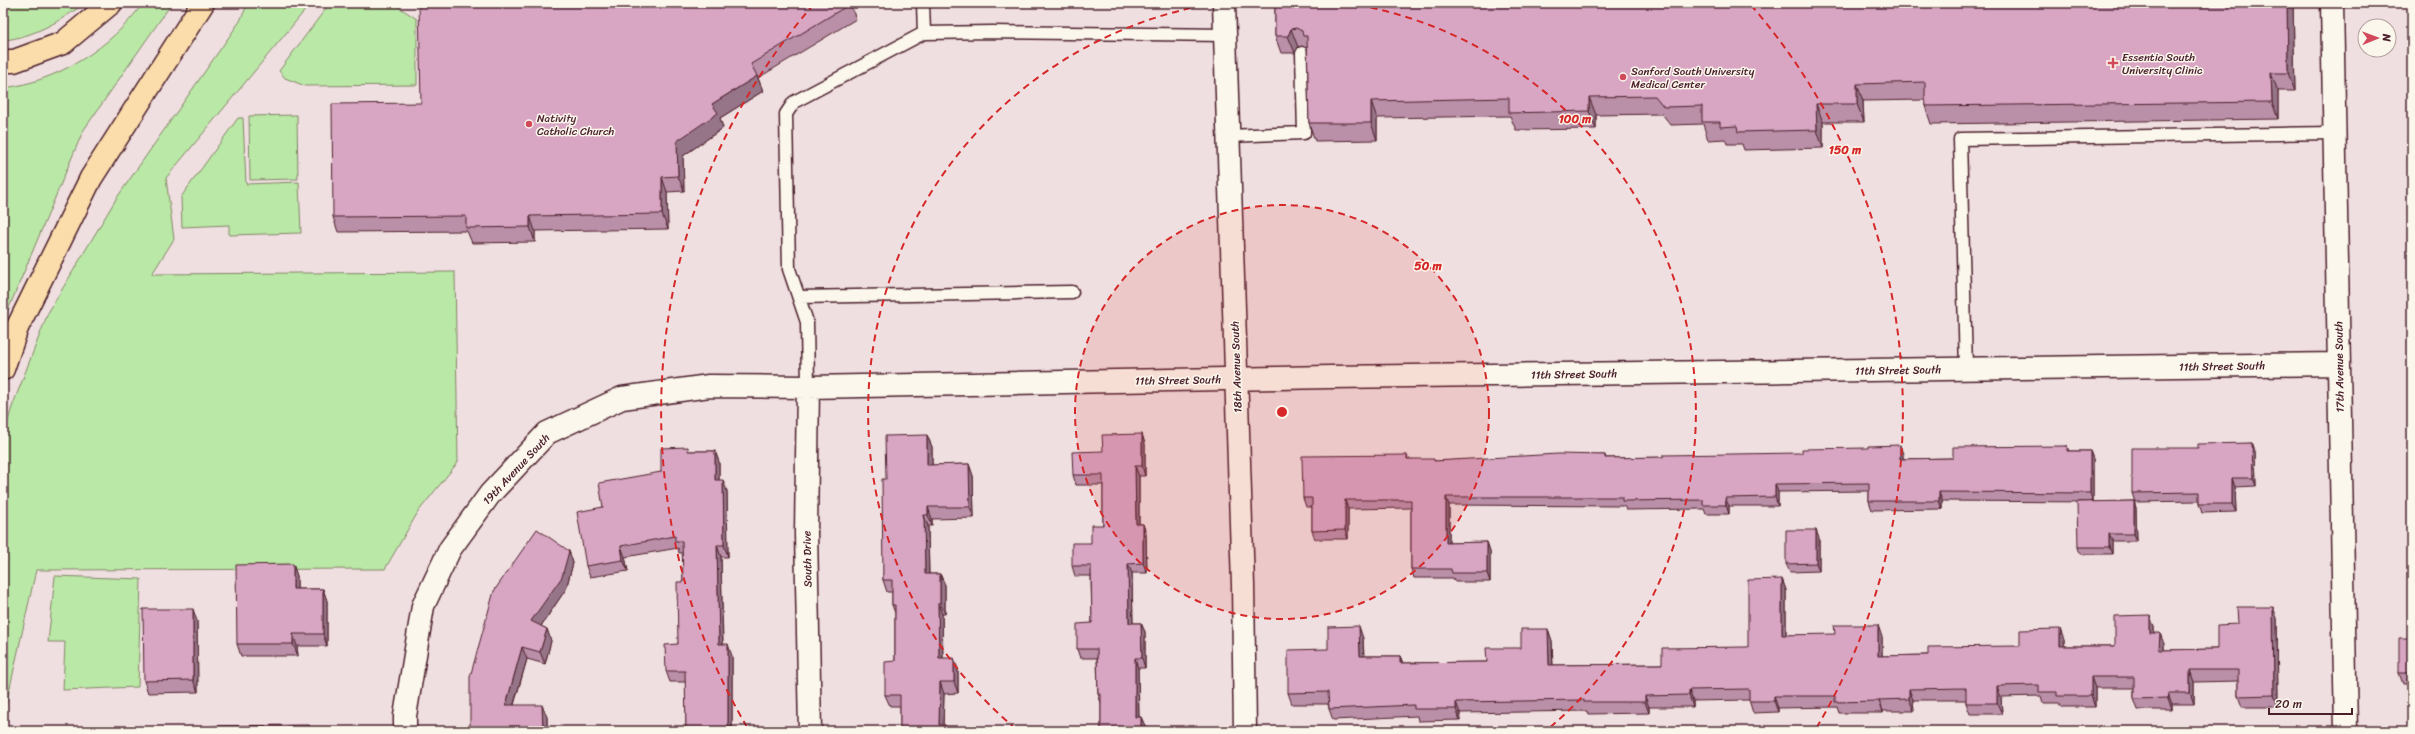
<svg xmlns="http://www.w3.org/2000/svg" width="2415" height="734" viewBox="0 0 2415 734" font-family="Sriracha,sans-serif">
  <rect width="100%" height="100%" fill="#f0dfe0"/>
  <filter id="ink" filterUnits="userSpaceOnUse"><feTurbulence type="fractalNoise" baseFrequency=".025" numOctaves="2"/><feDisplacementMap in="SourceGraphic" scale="8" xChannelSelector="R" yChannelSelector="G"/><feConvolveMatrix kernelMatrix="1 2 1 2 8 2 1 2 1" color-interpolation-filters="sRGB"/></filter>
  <g filter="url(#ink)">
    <path fill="#bae8a6" stroke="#828468" d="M3 3H85C62 20 32 38 3 40Z
      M143 3H172L83 131 3 322V88C57 82 112 47 143 3Z
      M248 3H311L166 178 174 239 152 274 455 272 458 462 418 512 385 569 36 570 3 719V731V438L12 407 48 313 116 199 240 21Z
      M330 3H392L417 19V85L305 86 285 78 279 71Z
      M297 115 298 179 250 180 249 116Z
      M238 118H243L246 184 299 182 301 233 229 235V225L182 227 181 197Z
      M55 576 141 579 138 687 63 690 65 642H48Z"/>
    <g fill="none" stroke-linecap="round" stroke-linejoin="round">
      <defs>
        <path id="lane" d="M923 3 924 33
          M1229 136 1304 133 1302 53
          M799 297 1072 292
          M1966 369 1960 139 2335 133
          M808 387 807 322 789 269 786 114 794 102 924 33 993 32 1225 35"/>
        <path id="street" d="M2332 3 2346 731
          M808 387 806 533 810 731
          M405 731V716L423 606 450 549 490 494 547 433 622 398 709 386 808 387 1330 377 2339 364"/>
        <path id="secondary" d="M1224 3 1243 585 1245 731"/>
        <path id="highway" d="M3 61H14L63 43 111 3
          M3 369 17 328 91 178 203 3"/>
      </defs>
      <use href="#lane" stroke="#4a1f2b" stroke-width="15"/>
      <use href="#street" stroke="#4a1f2b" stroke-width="25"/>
      <use href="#secondary" stroke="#4a1f2b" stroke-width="25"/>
      <use href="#highway" stroke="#4a1f2b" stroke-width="25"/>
      <use href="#lane" stroke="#fbf7ec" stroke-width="12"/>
      <use href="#street" stroke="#fbf7ec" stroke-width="22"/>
      <use href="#secondary" stroke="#fbf7ec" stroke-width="22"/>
      <use href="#highway" stroke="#faddab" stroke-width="22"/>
    </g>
    <path fill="#ba8fa8" stroke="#4a1f2b" d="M1275 3H2293L2295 91H2278V119L1931 124 1925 106V100L1863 101 1864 122H1823V148L1744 150 1742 144H1727L1725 139 1708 140 1703 124 1671 125 1662 114 1596 115V129L1516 130 1510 116 1377 118V140L1315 141 1309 123 1307 48 1302 46 1298 47 1295 53H1281L1275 36Z
      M850 4 856 19 758 78 763 91 720 118 723 128 683 156 684 191 667 192 668 229 535 231V242L472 243 467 231 338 232 333 217 421 103Z
      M1142 434 1145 444V476H1139V524H1143L1146 534 1147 573H1132L1133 623H1141L1145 632V668H1138L1139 717H1141L1145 726V731H1101V703L1098 694 1097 658H1080L1077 649 1092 623 1091 576H1075L1072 566 1091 543 1103 525V485H1076L1073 475 1103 451Z
      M927 435 932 447V465L969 464 973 476 974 518 932 519V526H928L929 574H940L945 585V614H942L943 658 958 669V693L944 694 943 725H945L947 731H900V706H890L885 695 895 661V613L892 605V592H887L883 580 886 479Z
      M2252 443 2255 452 2256 486 2235 487 2236 512 2202 513 2199 504V501L2135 502 2132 493 2198 448Z
      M2067 446 2069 451H2090L2093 459V502L2134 501 2136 508 2137 541H2112V554H2080L2078 547 2092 502 1942 501V509L1872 510 1869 501V491L1778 492V506H1729V514H1706L1704 509 1626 510 1624 506 1449 505V543L1487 542 1490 551V582H1455L1453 578H1414L1411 569V508L1348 509V539H1315L1312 531V507H1306L1303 498 1407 455 1408 459 1435 461 1605 455 1606 458 1903 454V459L1953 458Z
      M689 451H715L719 462V480L727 491 728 557H721L723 644 732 656V731H686V682H670L666 671 678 644 683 582V553H679L678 548 625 557 628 571 590 577 586 566 603 507 661 472Z
      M1819 538V571L1790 572 1786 564Z
      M569 551 573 563 566 589 541 626 547 629 551 641 545 664 527 659 514 705 547 717V731H470Z
      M293 564 297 576V589H323L327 601V646H297L298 656H241L237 644Z
      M1782 579 1786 590V635L1882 637V656L1928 655 2020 646 2064 640V646H2115L2154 627V633L2164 644V650L2217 649 2238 624 2277 618 2278 707H2242L2238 696V681L2194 682V704H2172V710H2138L2134 699V688H2095V707H2061L2059 703H2043L2041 696 2001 697 2002 714H1970L1966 703V700H1913L1914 711H1883V713H1839L1837 707 1778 708V712L1753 713 1749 700 1693 701V707H1649V713L1588 714 1587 711 1460 713V720L1418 721 1417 716 1333 720 1329 709 1328 704H1292L1288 693 1328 649 1363 638 1364 656H1400L1403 663 1487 662 1521 648 1548 629 1552 641 1553 665 1662 664 1748 647Z
      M197 621 198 692 148 693 144 681Z
      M2412 638V684H2403L2399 673Z"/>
    <path fill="#977488" stroke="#4a1f2b" d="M2287 3H2293L2295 91 2288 73Z
      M1291 29 1298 47 1295 53 1288 36Z
      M2271 73 2278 91V119L2272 102Z
      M757 76 763 91 720 118 723 128 683 156 684 191 678 176 677 141 712 104Z
      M1857 84 1863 101 1864 122 1857 104Z
      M1589 97 1596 115V129L1589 111Z
      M1371 101 1377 118V140L1371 123Z
      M1816 104 1823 122V148L1817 130Z
      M662 177 667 192 668 229 662 214Z
      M530 216 535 231V242L530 227Z
      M1142 434 1145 444V476L1142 466Z
      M927 435 932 447V476L927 465Z
      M2252 443 2255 452 2256 486 2253 478Z
      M1900 445 1903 454V467L1900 459Z
      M715 451 719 462V491L715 480Z
      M2090 451 2093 459V502L2090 493Z
      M969 464 973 476 974 518 970 507Z
      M1135 466 1139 476V534L1136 524Z
      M2232 478 2235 487 2236 512 2232 504Z
      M723 480 727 491 728 557 724 545Z
      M1775 484 1778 492V506L1775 497Z
      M1939 492 1942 501V509L1939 501Z
      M1446 497 1449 505V551L1446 543Z
      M1725 498 1729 506V514L1726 505Z
      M1345 500 1348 509V539L1345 530Z
      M2134 501 2136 508 2137 541 2134 534Z
      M928 507 932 519V526L928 515Z
      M924 515 928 526 929 585 925 574Z
      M1143 524 1146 534 1147 573 1143 563Z
      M1816 530 1819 538V571L1816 563Z
      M2109 534 2112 541V554L2109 547Z
      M1487 542 1490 551V582L1487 573Z
      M717 545 721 557 723 656 719 644Z
      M621 546 625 557 628 571 623 560Z
      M569 551 573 563 566 589 536 633 531 621Z
      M293 564 297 576V602L293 589Z
      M1128 564 1132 573 1133 632 1129 623Z
      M940 574 945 585V614L940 603Z
      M1782 579 1786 590V647L1782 635Z
      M323 589 327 601V646L323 634Z
      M938 603 942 614 943 669 939 658Z
      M2273 607 2277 618 2278 707 2274 695Z
      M193 609 197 621 198 692 193 680Z
      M2150 615 2154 627V644L2150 633Z
      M1141 623 1145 632V668L1142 658Z
      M1878 625 1882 637V667L1878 656Z
      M1359 626 1363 638 1364 668 1360 656Z
      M547 629 551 641 545 664 540 652Z
      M1548 629 1552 641 1553 676 1549 665Z
      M2060 629 2064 640 2065 658 2060 646Z
      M2160 633 2164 644V661L2159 650Z
      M293 634 297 646 298 656 293 644Z
      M728 644 732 656V731H728Z
      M522 647 527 659 510 717 506 705Z
      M1400 656 1404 667 1400 663Z
      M954 658 958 669V693L954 682Z
      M1135 658 1138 668 1139 726 1135 717Z
      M2190 670 2194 682V704L2190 693Z
      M2091 677 2095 688V707L2091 696Z
      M940 682 944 694 943 731 939 725Z
      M1997 686 2001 697 2002 714 1997 703Z
      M1909 689 1913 700 1914 711 1909 699Z
      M1689 690 1693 701V707L1689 695Z
      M2168 693 2172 704V710L2168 698Z
      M1645 696 1649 707V713L1645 702Z
      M1774 696 1778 708V712L1774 701Z
      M1879 700 1883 711V713L1879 701Z
      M1456 702 1460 713V720L1456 709Z
      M542 705 547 717V731H543Z
      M1141 717 1145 726V731H1141Z
      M309 725 312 731H309Z"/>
    <path fill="#d8a6c3" stroke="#4a1f2b" d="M419 3H850V4L751 64 757 76 712 104 718 113 677 141 678 176 662 177V214L530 216V227L466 228V216L333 217 332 104 421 103Z
      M1275 3H2287L2288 73H2271L2272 102 1925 106V82L1857 84V104H1816L1817 130 1738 132 1737 126 1720 127V122H1702V106L1664 107 1655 96 1589 97V111L1509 113V98L1371 101V123H1309L1307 36H1303L1302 31 1296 28 1291 29 1288 36H1275Z
      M1142 434V466H1135L1136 524H1143V563L1128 564 1129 623H1141L1142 658H1135V717H1141V731H1101V694H1098L1097 649H1077V624L1092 623 1091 566H1072V543H1091V525H1103V475H1073L1072 452 1103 451 1102 435Z
      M927 435V465L969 464 970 507H928V515H924L925 574H940V603H938L939 658H954V682H940L939 725H945V731H900V695H885V662L895 661V605H892V580H883L882 479H886L885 436Z
      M2252 443 2253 478H2232V504H2199V492L2132 493V448H2198V444Z
      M1900 445V459L1953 458V447L2067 446V451H2090V493L1939 492V501H1869V483L1775 484V497L1725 498 1726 505H1703V500L1622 501V497H1446V543L1487 542V573H1452L1451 569H1411V500H1345V530L1312 531V498H1303L1302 456 1407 455V459H1434V461L1558 454 1605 455V458L1663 457V455L1802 453V449L1868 448V446Z
      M688 447V451H715V480H723L724 545H717L719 644H728V731H686L685 671H666L665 645 678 644 677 582H683L682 541H675V536L621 546 623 560 586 566 577 512 603 507 599 483 661 472V448Z
      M2134 501V534H2109V547H2078L2077 502Z
      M537 529 569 551 562 577 531 621 547 629 540 652 522 647 506 705H542L543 731H470V677L494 591Z
      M1786 530H1816V563L1786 564Z
      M293 564V589H323V634H293V644H237L236 565Z
      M1782 579V635L1835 634 1834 625H1878V656L1928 655V647L2020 646V630L2060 629V646H2115V616L2150 615V633H2160L2159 650 2217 649V625L2238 624 2237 607H2273L2274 695 2238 696V670H2190V693H2168V698L2134 699V677H2091V696H2057V692H2039V685L1997 686V703H1966V688L1909 689V699L1879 700V701L1835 702V696H1774V701H1749V689L1689 690V695L1645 696V702H1584V700L1456 702V709H1414V705L1329 709 1328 692 1288 693V650L1328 649V627L1359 626 1360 656H1400V663L1487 662 1486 648H1521V629H1548L1549 665 1662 664V648L1748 647V580Z
      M143 609H193V680L144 681Z
      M2399 638H2412V673H2399Z
      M309 725V731H212V726Z"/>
  </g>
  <circle cx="1282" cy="412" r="207" fill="#d62828" fill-opacity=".12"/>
  <g fill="none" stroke="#d62828" stroke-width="2" stroke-dasharray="7 5">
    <circle cx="1282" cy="412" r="207"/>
    <path d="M1016 729A414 414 0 0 1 1217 3M1347 3A414 414 0 0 1 1548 729"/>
    <path d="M747 727A621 621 0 0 1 813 5M1751 5A621 621 0 0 1 1817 727"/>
  </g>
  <g fill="#d1495b" stroke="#fbf7ec" stroke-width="1.5">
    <path d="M2111 57h4v4h4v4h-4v4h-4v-4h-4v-4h4z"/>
    <circle cx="1623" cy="77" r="4"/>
    <circle cx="529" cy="124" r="4"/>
  </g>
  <g text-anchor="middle" stroke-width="3" stroke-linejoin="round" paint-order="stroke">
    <g font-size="11" fill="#4a1f2b" stroke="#fbf7ec" text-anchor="start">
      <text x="2122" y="61">Essentia South<tspan x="2122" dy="13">University Clinic</tspan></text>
      <text x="1631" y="75">Sanford South University<tspan x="1631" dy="13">Medical Center</tspan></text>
      <text x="537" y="122">Nativity<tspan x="537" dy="13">Catholic Church</tspan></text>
    </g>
    <g font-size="11" fill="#4a1f2b" stroke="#fbf7ec">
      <text transform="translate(2222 366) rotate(-1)" y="4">11th Street South</text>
      <text transform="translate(1236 367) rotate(-92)" y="4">18th Avenue South</text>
      <text transform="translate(2339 367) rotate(-91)" y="4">17th Avenue South</text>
      <text transform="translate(1898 370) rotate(-1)" y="4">11th Street South</text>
      <text transform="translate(1574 374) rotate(-1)" y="4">11th Street South</text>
      <text transform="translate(1178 380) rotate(-1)" y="4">11th Street South</text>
      <text transform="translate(516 469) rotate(-47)" y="4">19th Avenue South</text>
      <text transform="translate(807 559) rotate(-91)" y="4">South Drive</text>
    </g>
  </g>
  <circle cx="1282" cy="412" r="6" fill="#d62828" stroke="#fbf7ec" stroke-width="2"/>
  <g font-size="12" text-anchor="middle" font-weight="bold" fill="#d62828" stroke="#fbf7ec" stroke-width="3" stroke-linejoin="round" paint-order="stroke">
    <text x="1575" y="123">100 m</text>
    <text x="1845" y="154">150 m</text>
    <text x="1428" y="270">50 m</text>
  </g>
  <rect width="2415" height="734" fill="none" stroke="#fbf7ec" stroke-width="16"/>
  <rect x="8" y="8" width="2399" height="718" fill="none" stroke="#4a1f2b" stroke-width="1.5" filter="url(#ink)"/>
  <g transform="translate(2377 38) rotate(89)"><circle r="19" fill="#fbf7ec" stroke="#b4a19f"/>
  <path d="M0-3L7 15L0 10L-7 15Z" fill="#d1495b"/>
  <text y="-6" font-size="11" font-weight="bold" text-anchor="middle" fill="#4a1f2b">N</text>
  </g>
  <path d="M2269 708v6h83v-6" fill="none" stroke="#4a1f2b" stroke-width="2"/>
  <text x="2275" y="708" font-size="12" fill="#4a1f2b" stroke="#fbf7ec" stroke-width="3" paint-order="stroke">20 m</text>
</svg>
